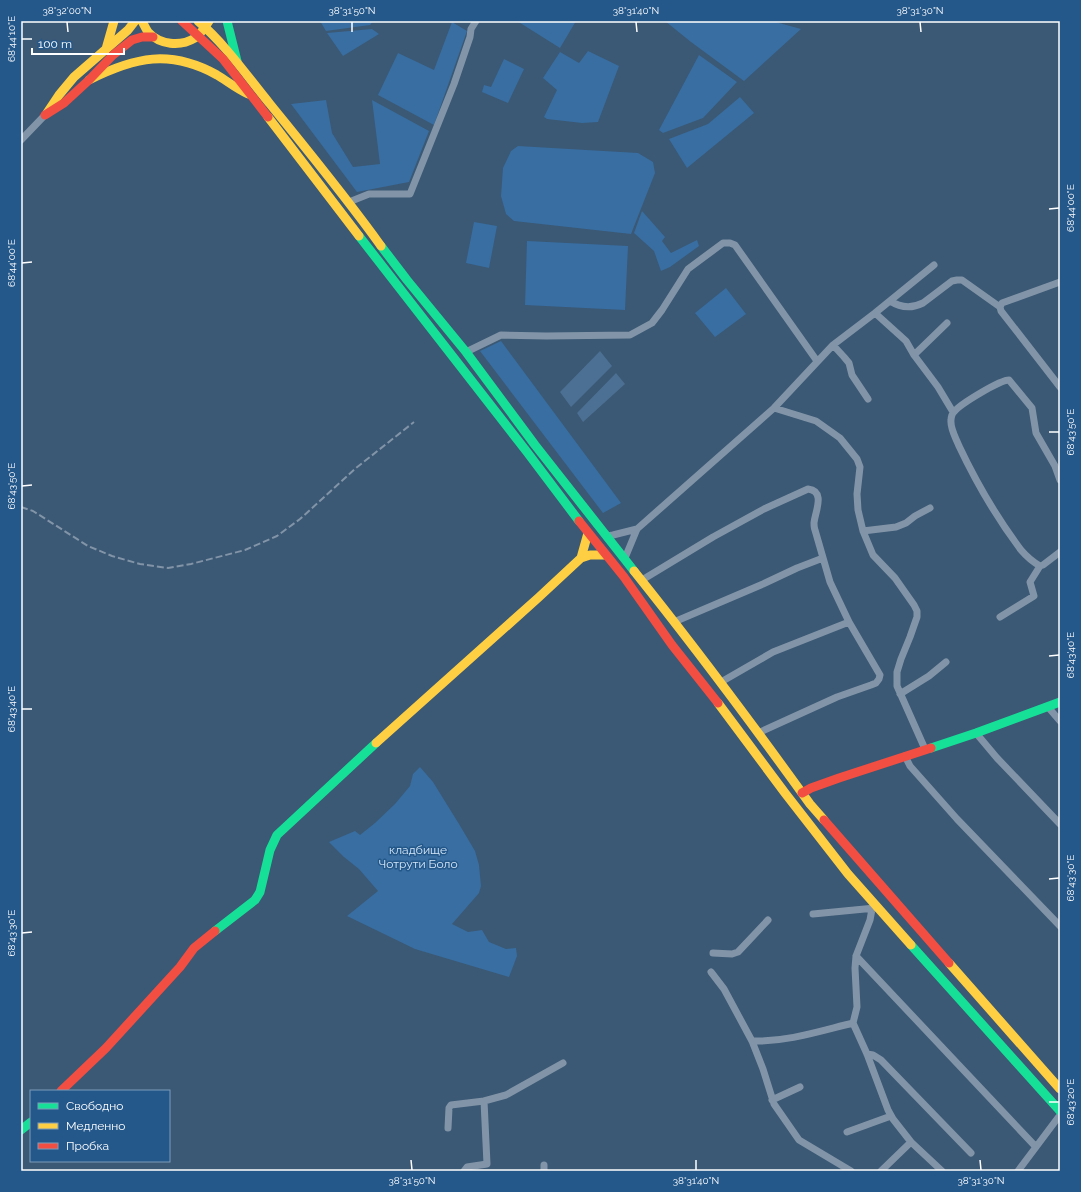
<svg xmlns="http://www.w3.org/2000/svg" width="1081" height="1192" viewBox="0 0 1081 1192" font-family="Raleway,sans-serif">
  <rect width="100%" height="100%" fill="#3b5874"/>
  <path fill="#386ea1" d="M320 21H373L370 25 326 31Z
    M517 21H576L560 48Z
    M665 21H772L801 29 744 81 691 42Z
    M452 22 467 31 434 125 378 95 398 53 434 70Z
    M372 29 379 34 343 56 327 33Z
    M588 51 619 66 598 122 582 123 547 119 544 117 557 90 543 78 560 52 579 63Z
    M699 55 737 82 703 118 663 133 659 130Z
    M504 59 524 69 508 103 482 92 484 85 491 87Z
    M740 97 754 113 687 168 669 139 708 124Z
    M326 100 332 133 353 167 380 164 372 100 429 131 409 182 357 192 291 104Z
    M518 146 638 153 653 162 655 173 631 234 514 221 506 214 501 196 503 168 511 151Z
    M642 211 665 237 662 241 671 253 697 240 699 246 670 267 661 271 654 251 634 233Z
    M474 222 497 226 489 268 466 263Z
    M527 241 628 246 625 310 525 305Z
    M726 288 746 314 715 337 695 313Z
    M501 341 621 503 603 513 480 351Z
    M420 767 433 782 459 824 475 851 479 865 481 886 479 893 452 924 468 932 482 930 489 942 506 949 516 948 517 956 509 977 415 949 347 916 378 891 359 869 344 857 329 842 355 831 360 835 375 823 395 804 410 786 413 774Z"/>
  <path fill="#4c7093" d="M600 351 612 366 571 407 560 392Z
    M616 373 625 384 583 422 577 413Z"/>
  <g fill="none" stroke-linecap="round" stroke-linejoin="round">
    <path stroke="#8295a8" stroke-width="7" d="M21 140 45 115
      M349 202 369 194H410L454 84 470 37 471 29 476 21
      M1060 282 1002 303 1000 307 1001 311 1060 387
      M890 301C901 308 911 309 923 303L952 281 957 280H962L1000 307
      M875 313 906 341 914 355 938 387 953 412
      M833 345 844 357 849 363 852 375 868 399
      M466 352 501 335 546 336 630 335 652 323 662 310 688 269 723 243H730L735 245 817 361
      M914 355 947 323
      M774 408 816 421 840 438 857 459 860 467 857 494 858 510 863 531 873 555 895 578 914 605 917 611V617L910 637 901 659 897 672V686L925 749
      M1060 480 1055 466 1036 433 1032 408 1009 380C1000 380 960 404 954 412 952 413 951 418 951 420 950 429 956 438 959 446 976 482 997 518 1021 550 1027 557 1033 562 1040 566L1043 565 1060 552
      M863 531 896 527 906 523 915 516 930 508
      M607 536 613 535 637 529
      M625 558 637 529 774 408 833 345 875 313 934 265
      M642 580 713 537 764 509 808 489C826 491 815 512 814 523 814 525 814 528 815 530L830 582 849 622 880 675 879 679 876 683 871 685 837 697 758 733
      M1000 617 1034 596 1030 582 1040 566
      M674 622 763 584 797 568 823 558
      M721 682 773 652 849 622
      M900 694 929 676 946 662
      M1048 707 1060 721
      M976 733 997 758 1060 824
      M905 756 910 766 957 819 1060 926
      M872 909 870 920 856 956 855 968 857 1007 853 1023 867 1054 888 1110 893 1119 911 1142 881 1171
      M813 914 875 908
      M713 953 732 954 738 952 768 920
      M856 956 1036 1147 1018 1171
      M711 972 724 989 752 1041 763 1069 774 1104 799 1140 851 1171
      M752 1041C787 1042 820 1031 853 1023
      M867 1054 873 1055 881 1060 971 1153
      M772 1100 800 1087
      M448 1128 449 1108 451 1105 484 1101
      M847 1132 891 1116
      M911 1142 942 1171
      M1036 1147 1060 1115
      M544 1165V1171
      M464 1171 467 1167 487 1164 484 1101 506 1095 563 1063"/>
    <path stroke="#16e098" stroke-width="9" d="M227 21 237 61
      M359 236 527 452 579 521
      M381 246 407 280 466 352 535 445 634 571
      M931 748 976 733 1060 702
      M215 931 255 900 260 892 270 850 277 835 376 743
      M911 945 1060 1111
      M21 1130 31 1122"/>
    <path stroke="#ffcf43" stroke-width="9" d="M142 21C144 25 146 29 148 32 160 45 180 47 195 38 201 34 205 27 209 21
      M198 21C226 45 247 76 270 104 308 151 346 197 381 246
      M106 49 114 21
      M89 80C135 57 170 49 217 75 227 81 237 89 248 94
      M47 113 59 95 74 77 128 30 135 21
      M268 117 359 236
      M581 558 590 555H605
      M634 571C695 647 753 725 810 804L824 820
      M718 703 785 793 848 874 911 945
      M376 743 538 598 581 558 588 533
      M949 963 1060 1089"/>
    <path stroke="#f24e42" stroke-width="9" d="M182 21 223 59 268 117
      M45 115 64 103 89 80 113 55 132 40 142 37H153
      M579 521 624 577 672 645 718 703
      M802 793 811 788 839 778 931 748
      M824 820 949 963
      M61 1091 106 1048 180 967 194 948 215 931"/>
    <path stroke="#8294a7" stroke-width="2" stroke-dasharray="7 3" stroke-linecap="butt" d="M21 507 33 511 88 546 112 556 140 564 168 568 191 564 245 550 277 536 300 519 356 468 414 422"/>
  </g>
  <path fill="none" stroke="#fff" stroke-width="1.5" d="M67 22 68 32M352 22V32M636 22 637 32M920 22 921 32M22 39H32M1049 209 1059 208M22 263 32 262M1049 432H1059M22 486 32 485M1049 656 1059 655M22 709H32M1049 879 1059 878M22 933 32 932M1049 1102H1059M411 1160 412 1170M696 1160V1170M980 1160 981 1170"/>
  <g text-anchor="middle" stroke-width="3" stroke-linejoin="round" paint-order="stroke">
    <g font-size="12" fill="#d6e8f8" stroke="#24588b">
      <text x="418" y="854">кладбище<tspan x="418" dy="14">Чотрути Боло</tspan></text>
    </g>
  </g>
  <rect width="1081" height="1192" fill="none" stroke="#24588b" stroke-width="44"/>
  <rect x="30" y="1090" width="140" height="72" fill="#24588b" stroke="#7c9bb9"/>
  <rect x="38" y="1103" width="20" height="6" fill="#16e098" stroke="#7c9bb9"/>
  <text x="66" y="1110" font-size="12" fill="#ffffff">Свободно</text>
  <rect x="38" y="1123" width="20" height="6" fill="#ffcf43" stroke="#7c9bb9"/>
  <text x="66" y="1130" font-size="12" fill="#ffffff">Медленно</text>
  <rect x="38" y="1143" width="20" height="6" fill="#f24e42" stroke="#7c9bb9"/>
  <text x="66" y="1150" font-size="12" fill="#ffffff">Пробка</text>
  <path d="M32 48v6h92v-6" fill="none" stroke="#ffffff" stroke-width="2"/>
  <text x="38" y="48" font-size="12" fill="#ffffff" stroke="#24588b" stroke-width="3" paint-order="stroke">100 m</text>
  <rect x="22" y="22" width="1037" height="1148" fill="none" stroke="#fff" stroke-width="1.5"/>
  <g font-size="10" text-anchor="middle" fill="#fff">
    <text x="67" y="14">38°32'00"N</text>
    <text x="352" y="14">38°31'50"N</text>
    <text x="636" y="14">38°31'40"N</text>
    <text x="920" y="14">38°31'30"N</text>
    <text transform="translate(11 39) rotate(-90)" y="4">68°44'10"E</text>
    <text transform="translate(1070 208) rotate(-90)" y="4">68°44'00"E</text>
    <text transform="translate(11 263) rotate(-90)" y="4">68°44'00"E</text>
    <text transform="translate(1070 432) rotate(-90)" y="4">68°43'50"E</text>
    <text transform="translate(11 486) rotate(-90)" y="4">68°43'50"E</text>
    <text transform="translate(1070 655) rotate(-90)" y="4">68°43'40"E</text>
    <text transform="translate(11 709) rotate(-90)" y="4">68°43'40"E</text>
    <text transform="translate(1070 878) rotate(-90)" y="4">68°43'30"E</text>
    <text transform="translate(11 933) rotate(-90)" y="4">68°43'30"E</text>
    <text transform="translate(1070 1102) rotate(-90)" y="4">68°43'20"E</text>
    <text x="412" y="1184">38°31'50"N</text>
    <text x="696" y="1184">38°31'40"N</text>
    <text x="981" y="1184">38°31'30"N</text>
  </g>
</svg>
